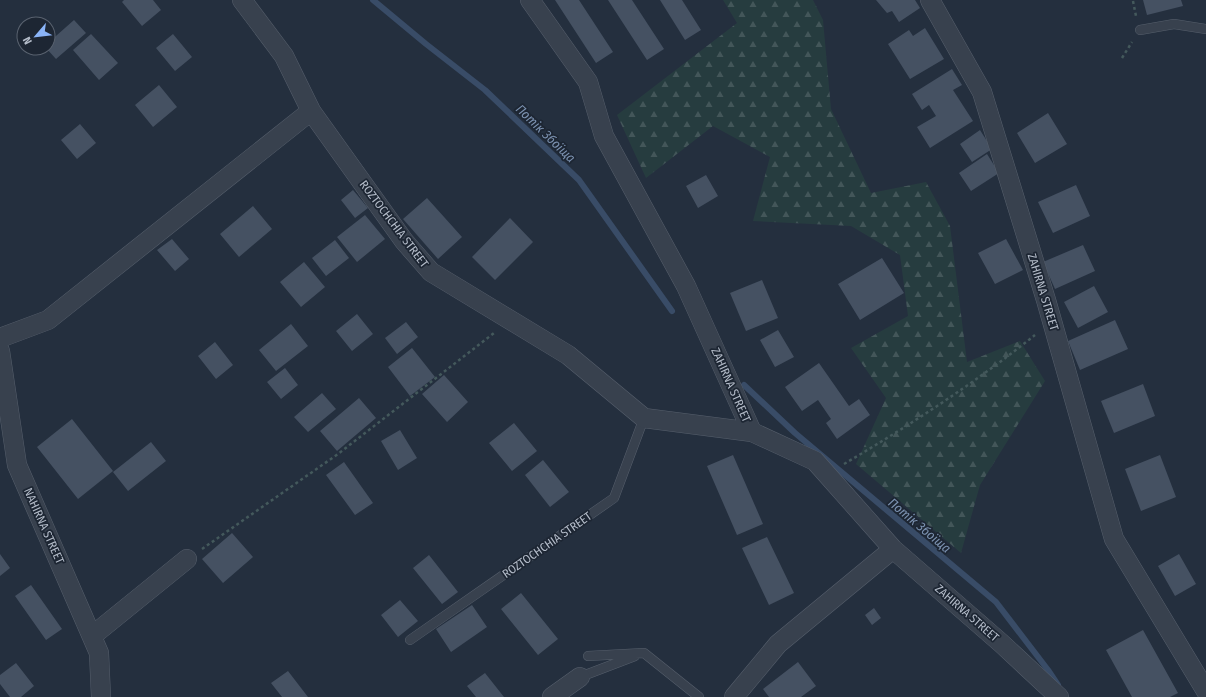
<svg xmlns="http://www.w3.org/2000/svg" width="1206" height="697" viewBox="0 0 1206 697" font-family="'Fira Sans Condensed',sans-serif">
  <defs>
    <pattern id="forest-firs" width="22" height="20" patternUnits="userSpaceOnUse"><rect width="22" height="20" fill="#263c3f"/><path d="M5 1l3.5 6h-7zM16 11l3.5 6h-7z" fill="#435659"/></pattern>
  </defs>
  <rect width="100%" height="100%" fill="#242f3e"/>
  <path fill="url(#forest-firs)" d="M723 0H813L823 20 831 109 871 193 926 182 950 226 967 362 1020 341 1045 381 980 485 961 553 856 464 886 398 851 348 908 316 900 255 851 226 753 221 770 157 713 126 646 178 617 115 737 23Z"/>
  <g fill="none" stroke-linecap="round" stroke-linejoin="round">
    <path stroke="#394c67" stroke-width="6" d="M373 0 426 44 485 90 579 180 672 311
      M744 385 795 433 996 602 1048 670 1058 685"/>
  </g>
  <path fill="#455162" d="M124 0H153L161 10 142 26 122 2Z
    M555 0H579L613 52 596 63Z
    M608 0H632L664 49 647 60Z
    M660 0H682L701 30 685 40Z
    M876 0H915L920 8 899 22 892 11 887 13Z
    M1143 0H1181L1183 6 1147 15Z
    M74 20 86 33 56 59 46 48H48V43Z
    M925 28 944 59 910 79 888 44 909 30 913 36Z
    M91 34 118 63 99 80 73 50Z
    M173 34 192 57 175 71 156 48Z
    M952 69 962 85 953 90 973 121 930 148 917 127 936 116 929 105 922 110 912 94Z
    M159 85 177 107 153 127 135 105Z
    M1048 113 1067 144 1035 163 1017 133Z
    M80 124 96 143 77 159 61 140Z
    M980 130 992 149 972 162 960 144Z
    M987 154 999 173 971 191 959 173Z
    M706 175 718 196 698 208 686 186Z
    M1076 185 1090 216 1053 233 1038 202Z
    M353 190 368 208 355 218 341 200Z
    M427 198 462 237 438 259 403 219Z
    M253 206 272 229 239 257 220 234Z
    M365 215 385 239 357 262 337 237Z
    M510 218 533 242 495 280 472 257Z
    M172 239 189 259 175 271 157 250Z
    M1006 239 1023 270 995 284 978 253Z
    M335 240 349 258 326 276 312 258Z
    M1083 245 1095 271 1055 289 1043 262Z
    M882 258 904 293 860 320 838 284Z
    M304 262 325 287 301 307 280 282Z
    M762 280 778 318 746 331 730 293Z
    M1094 286 1108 312 1078 328 1064 302Z
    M357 314 373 334 352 351 336 331Z
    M1115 320 1128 349 1080 370 1068 341Z
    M406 322 418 337 397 354 385 338Z
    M291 324 308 346 276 371 259 350Z
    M778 330 794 357 775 367 760 340Z
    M215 342 233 365 216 379 198 356Z
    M412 348 435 377 410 396 388 367Z
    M819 363 849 406 859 399 870 415 837 439 826 423 831 419 818 400 802 411 785 387Z
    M285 368 298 385 281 399 267 382Z
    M444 375 468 402 447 422 422 394Z
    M1143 384 1155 416 1114 433 1101 401Z
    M322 393 336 409 308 432 294 417Z
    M359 398 376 418 337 451 320 431Z
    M72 419 113 471 78 499 37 447Z
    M514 423 537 451 512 471 489 443Z
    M400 430 417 458 398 470 381 441Z
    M151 442 166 461 128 491 113 472Z
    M733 455 763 524 737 535 707 466Z
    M1160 455 1176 497 1141 511 1125 469Z
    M543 460 569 492 550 507 525 475Z
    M344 462 373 503 355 515 326 475Z
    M232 533 253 557 223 583 202 559Z
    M767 537 794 593 769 605 742 548Z
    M0 554 10 568 0 576Z
    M1179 554 1196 584 1175 596 1158 566Z
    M429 555 458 592 442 604 413 568Z
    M31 585 62 629 46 640 15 596Z
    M521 593 558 639 538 655 501 609Z
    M400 600 418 621 398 637 381 615Z
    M472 605 487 627 451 652 436 629Z
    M874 608 881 618 872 625 865 615Z
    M1143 630 1178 693 1170 697H1132L1106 650Z
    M798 662 816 686 801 697H769L763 689Z
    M16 663 34 686 21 697H10L0 684V675Z
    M288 671 308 697H282L271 683Z
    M485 673 504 697H476L467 686Z"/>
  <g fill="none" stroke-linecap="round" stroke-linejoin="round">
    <defs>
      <path id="lane" d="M1140 30 1174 24 1206 29
        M410 640 614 498 644 418
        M588 656 644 653 699 697
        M580 677 635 656"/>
      <path id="street" d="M242 0 284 56 311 111 404 241 431 272 568 355 644 418 752 432
        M530 0 588 82 604 136 686 286 752 432 815 461 893 549 1001 643 1059 697
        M930 0 982 92 1046 300 1114 539 1206 691
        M0 338 48 320 311 111
        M0 351 17 465 99 653 101 697
        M92 636 187 559
        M552 697 580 677
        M734 697 778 644 893 549"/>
    </defs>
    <use href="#lane" stroke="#565f6c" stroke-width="10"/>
    <use href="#street" stroke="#565f6c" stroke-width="20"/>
    <path stroke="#44595c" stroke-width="2.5" stroke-dasharray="3 3" stroke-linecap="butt" d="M1133 1 1136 16
      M1122 58 1132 42
      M844 464C910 425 975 383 1035 335
      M202 549 338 454 494 333"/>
    <use href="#lane" stroke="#38414e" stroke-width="9"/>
    <use href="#street" stroke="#38414e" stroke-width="19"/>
  </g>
  <g text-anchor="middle" stroke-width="3.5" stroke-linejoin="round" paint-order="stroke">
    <g font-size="12" fill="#b4bcc9" stroke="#1d2633">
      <text transform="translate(394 224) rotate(53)" y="4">ROZTOCHCHIA STREET</text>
      <text transform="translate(1043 292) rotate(73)" y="4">ZAHIRNA STREET</text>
      <text transform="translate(731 385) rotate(66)" y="4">ZAHIRNA STREET</text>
      <text transform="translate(44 526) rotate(66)" y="4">NAHIRNA STREET</text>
      <text transform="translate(547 545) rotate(-35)" y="4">ROZTOCHCHIA STREET</text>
      <text transform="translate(967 613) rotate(41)" y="4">ZAHIRNA STREET</text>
    </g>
    <g font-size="13" font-style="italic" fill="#7c92b1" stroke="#1d2633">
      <text transform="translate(546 133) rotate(44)" y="5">Потік Збоїща</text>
      <text transform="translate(920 525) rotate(40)" y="5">Потік Збоїща</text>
    </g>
  </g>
  <g transform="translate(36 36) rotate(242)"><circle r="19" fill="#1d2633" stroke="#59626f"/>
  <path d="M0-3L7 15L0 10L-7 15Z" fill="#8ab4f8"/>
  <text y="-6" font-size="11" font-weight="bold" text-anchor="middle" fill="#b4bcc9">N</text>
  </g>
</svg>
